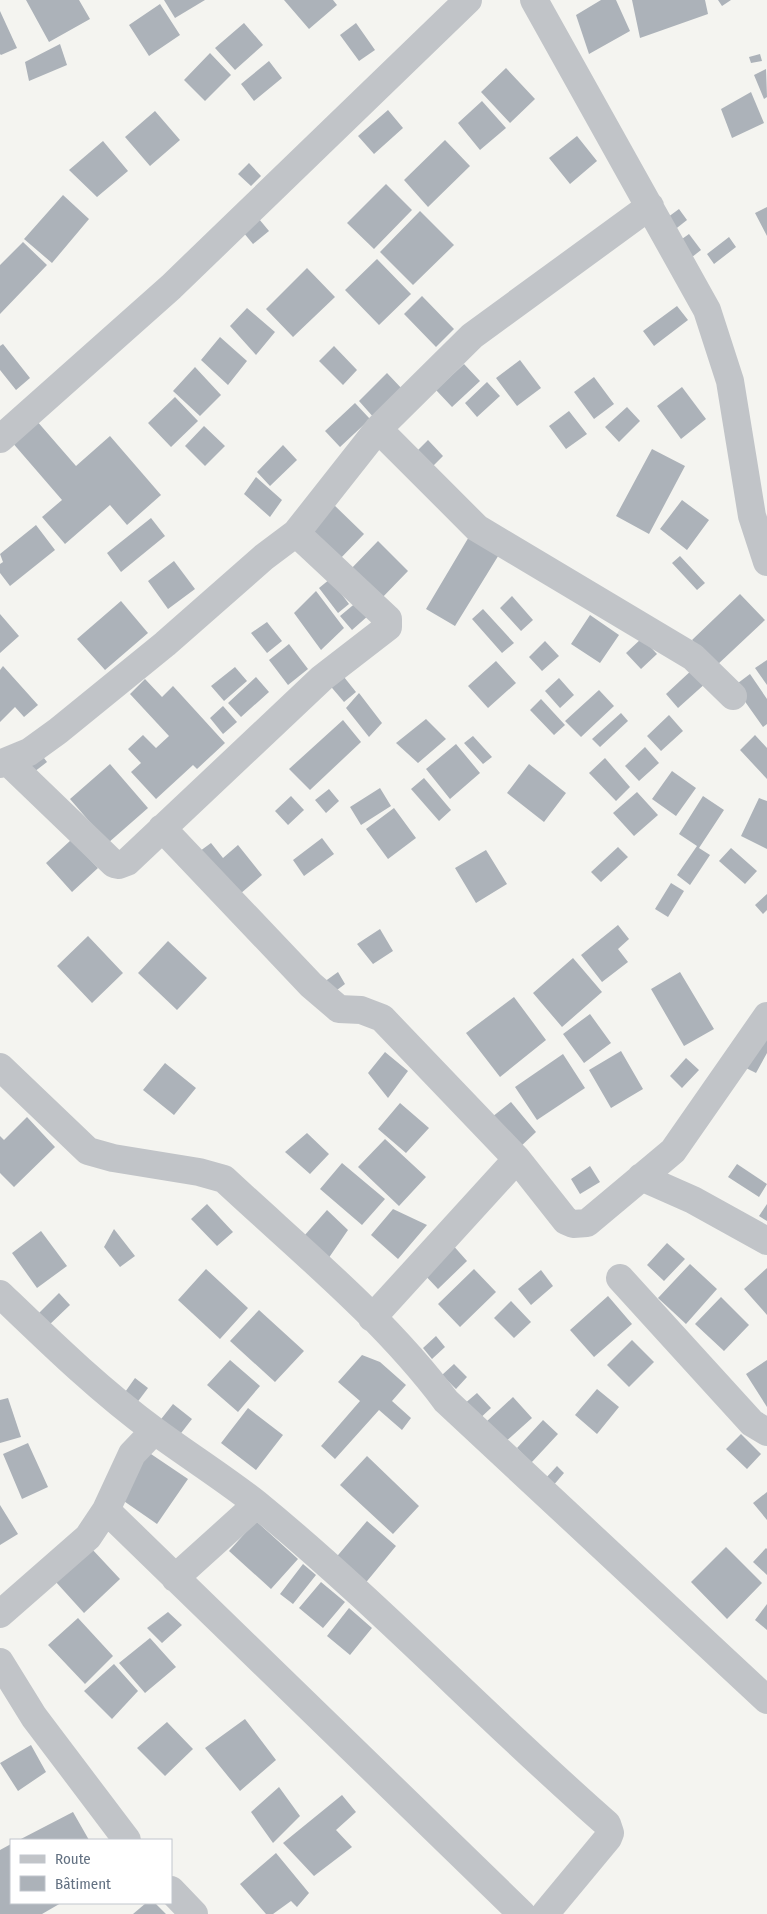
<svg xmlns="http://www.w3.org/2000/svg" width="767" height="1914" viewBox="0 0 767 1914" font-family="'Fira Sans Condensed',sans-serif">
  <rect width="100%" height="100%" fill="#f4f4f0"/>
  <path fill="#acb2b9" d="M26 0H79L90 19 49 42Z
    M164 0H205L175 18Z
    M284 0H333L337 5 309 29Z
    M601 0H616L630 31 589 54 576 15Z
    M632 0H705L708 14 640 38Z
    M718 0H731L722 6Z
    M160 4 180 35 149 56 129 25Z
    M0 11 17 48 1 55 0 54Z
    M244 23 263 45 235 70 215 48Z
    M356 23 375 50 359 61 340 35Z
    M60 44 67 65 29 81 25 62Z
    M210 53 231 75 205 101 184 80Z
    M760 54 762 61 751 63 749 57Z
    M269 61 282 78 254 101 241 84Z
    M506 68 535 99 510 123 481 92Z
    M766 69 767 97 764 99 754 75Z
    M751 92 764 123 732 138 721 109Z
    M482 101 506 128 480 150 458 123Z
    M388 110 403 128 374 154 358 136Z
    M155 111 180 140 150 166 125 137Z
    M577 136 597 161 570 184 549 158Z
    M445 140 470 166 428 207 404 180Z
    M103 141 128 171 97 197 69 170Z
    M249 163 261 176 251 186 238 174Z
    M386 184 412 210 374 249 347 223Z
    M63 195 89 219 52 263 24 239Z
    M767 207V236L755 213Z
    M679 209 687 220 673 231 664 220Z
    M420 211 454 245 413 285 380 252Z
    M259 219 269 231 253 244 243 232Z
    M689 234 701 250 687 261 675 244Z
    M729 237 736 247 714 264 707 254Z
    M23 242 47 265 0 314V265Z
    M377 259 411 294 379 325 345 290Z
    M307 268 335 297 293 337 266 309Z
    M422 296 454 329 436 347 404 314Z
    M677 306 688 320 654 346 643 331Z
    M247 308 275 332 256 355 230 326Z
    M220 337 247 361 228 385 201 360Z
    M3 344 30 378 16 390 0 370V346Z
    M334 346 357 370 343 385 319 361Z
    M520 360 541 388 517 406 496 378Z
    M464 364 480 381 452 407 436 390Z
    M195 367 221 395 200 416 173 391Z
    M387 373 404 391 375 419 359 401Z
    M594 377 614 404 594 419 574 392Z
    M487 382 500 396 477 417 465 403Z
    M682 387 706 419 681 439 657 406Z
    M175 397 198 421 171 447 148 423Z
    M355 403 370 419 340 447 325 431Z
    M627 407 640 421 619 442 605 427Z
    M569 411 587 434 566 449 549 426Z
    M36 420 76 466 110 436 161 495 127 525 110 505 65 544 42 517 62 500 11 441Z
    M204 426 225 446 205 466 185 446Z
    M428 440 443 456 430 469 415 453Z
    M283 445 297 460 270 486 257 472Z
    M652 449 685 466 649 534 616 516Z
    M256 477 282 500 270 517 244 494Z
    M682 500 709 520 687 550 660 529Z
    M331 502 364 534 337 562 304 531Z
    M151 518 165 536 121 572 107 553Z
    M36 525 55 550 10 586 0 573V564L3 562 0 554Z
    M470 535 500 553 455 626 426 609Z
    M378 541 408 571 379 601 348 572Z
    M680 556 705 583 697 590 672 563Z
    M174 561 195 589 168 609 148 581Z
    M330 579 349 604 338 613 319 588Z
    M316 591 344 628 321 650 294 613Z
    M740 594 765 620 716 666 692 640Z
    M512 596 533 620 521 631 500 608Z
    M121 601 148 633 105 670 77 639Z
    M358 601 369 615 352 630 340 616Z
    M483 609 514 643 502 653 472 619Z
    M0 614 19 636 0 653Z
    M590 615 619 635 600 663 571 644Z
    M267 622 282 641 267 653 251 633Z
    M642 638 657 654 641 669 626 653Z
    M545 641 559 656 542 671 529 657Z
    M289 644 308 669 288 685 269 660Z
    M767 660V685L755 668Z
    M496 661 516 683 488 708 468 686Z
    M3 666 38 705 24 717 15 707 0 722V670Z
    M235 667 247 681 224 701 211 686Z
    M694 668 707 682 678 708 666 694Z
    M340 672 356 692 344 702 327 682Z
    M750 674 767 699V724L763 727 734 686Z
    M256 677 269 692 241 717 228 703Z
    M559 678 574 695 560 708 545 691Z
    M145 679 162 697 173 686 225 743 197 769 193 765 156 799 131 772 141 763 128 749 143 735 156 748 169 736 130 694Z
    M599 690 614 706 581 737 565 721Z
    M359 693 382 723 369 737 346 708Z
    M541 699 565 725 554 735 530 710Z
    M223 706 237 722 223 734 210 718Z
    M621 713 628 721 600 747 592 739Z
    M669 715 683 731 661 751 647 736Z
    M426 719 446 739 418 763 396 743Z
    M343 720 361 742 310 790 289 769Z
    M755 735 767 748V779L740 750Z
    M473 736 492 757 483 764 464 743Z
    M456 744 480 773 450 799 426 769Z
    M645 747 659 763 639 781 625 766Z
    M38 750 47 762 34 772 25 760Z
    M605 758 630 787 616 801 589 773Z
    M110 764 148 808 108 843 70 799Z
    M529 764 566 793 544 822 507 793Z
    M672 771 696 788 676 816 652 799Z
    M424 778 451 810 439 821 411 789Z
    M380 788 391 806 361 825 350 807Z
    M329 789 339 801 326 813 315 800Z
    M637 792 658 815 634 836 613 813Z
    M291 796 304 810 288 825 275 811Z
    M703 796 724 810 699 848 710 855 690 885 677 875 697 846 679 834Z
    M759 798 767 801V849L741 836Z
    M394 808 416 838 388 859 366 829Z
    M322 838 334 854 304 876 293 860Z
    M71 840 98 868 72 892 46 863Z
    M211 843 223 858 238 845 262 875 233 900 196 854Z
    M618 847 628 857 601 882 591 872Z
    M731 848 757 871 745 884 719 861Z
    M486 850 507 884 476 903 455 868Z
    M671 883 684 891 668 917 655 909Z
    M767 894V910L763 914 755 905Z
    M618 925 629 939 618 949 628 962 602 982 581 955Z
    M380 929 393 951 373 964 357 944Z
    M88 936 123 973 92 1003 57 966Z
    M168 941 207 978 177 1010 138 973Z
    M573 958 602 992 562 1027 533 993Z
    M338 972 345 984 333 993 324 982Z
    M680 972 714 1029 684 1046 651 989Z
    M514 997 546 1040 500 1077 466 1033Z
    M590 1014 611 1043 584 1063 563 1034Z
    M767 1031V1053L756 1073 744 1067Z
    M621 1051 643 1089 611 1108 589 1070Z
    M385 1052 408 1071 388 1098 368 1073Z
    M563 1054 585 1088 537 1120 515 1087Z
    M686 1058 699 1070 682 1088 670 1076Z
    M165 1063 196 1088 174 1115 143 1090Z
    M511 1102 536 1132 519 1148 492 1117Z
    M400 1103 429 1128 406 1153 378 1129Z
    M27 1117 55 1147 14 1187 0 1173V1136L4 1140Z
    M307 1133 329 1154 310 1174 285 1152Z
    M385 1139 426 1177 399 1206 358 1167Z
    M342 1163 385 1199 362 1225 320 1189Z
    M737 1164 767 1184 759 1197 728 1177Z
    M590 1166 600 1182 580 1194 571 1179Z
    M207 1204 233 1232 217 1246 191 1219Z
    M767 1204V1221L759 1216Z
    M393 1209 427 1225 398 1259 371 1235Z
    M327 1210 348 1230 328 1259 304 1236Z
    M114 1229 135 1256 120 1267 104 1247Z
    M41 1231 67 1266 37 1288 12 1253Z
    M451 1243 467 1261 438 1289 421 1271Z
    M667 1243 685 1259 664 1281 647 1265Z
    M690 1264 717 1289 686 1324 658 1298Z
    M767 1268V1315L744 1289Z
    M206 1269 248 1308 220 1339 178 1300Z
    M474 1269 496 1292 460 1327 438 1304Z
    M541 1270 553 1286 531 1305 518 1289Z
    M59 1293 70 1305 47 1327 36 1316Z
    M608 1296 632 1324 594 1357 570 1330Z
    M721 1297 749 1325 724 1351 695 1324Z
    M511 1301 531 1322 514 1338 494 1318Z
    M259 1310 304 1351 275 1382 230 1341Z
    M436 1336 445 1347 432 1359 423 1348Z
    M632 1340 654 1362 629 1387 607 1365Z
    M362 1355 380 1362 406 1385 392 1401 411 1418 402 1430 379 1410 335 1459 321 1446 360 1401 338 1382Z
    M230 1360 260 1386 238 1412 207 1385Z
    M767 1360V1407L746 1374Z
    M454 1364 467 1377 456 1389 442 1375Z
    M135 1378 148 1388 136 1404 123 1395Z
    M597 1389 619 1407 597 1434 575 1415Z
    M477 1393 491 1408 477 1421 463 1405Z
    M513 1397 532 1418 504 1443 486 1422Z
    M8 1398 21 1437 0 1443V1400Z
    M173 1404 192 1419 178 1437 158 1423Z
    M248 1408 283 1435 256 1470 221 1443Z
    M543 1420 558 1434 531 1463 517 1448Z
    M741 1434 761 1454 747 1469 726 1449Z
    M28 1443 48 1487 22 1499 3 1454Z
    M148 1452 188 1479 157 1524 118 1497Z
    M367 1456 419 1506 393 1534 340 1485Z
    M557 1466 564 1473 552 1487 544 1480Z
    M767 1492V1520L753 1503Z
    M0 1505 18 1534 0 1545Z
    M256 1521 298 1559 271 1589 229 1551Z
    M367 1521 396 1546 363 1586 333 1561Z
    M726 1547 762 1583 727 1619 691 1582Z
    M91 1548 120 1579 84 1613 55 1581Z
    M766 1548 767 1549V1575L753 1562Z
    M303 1564 316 1575 293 1604 280 1594Z
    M321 1582 345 1602 323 1628 299 1608Z
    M767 1604V1630L755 1620Z
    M349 1608 372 1628 350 1655 327 1636Z
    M168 1612 182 1625 162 1643 147 1628Z
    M78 1618 113 1656 85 1684 48 1645Z
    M150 1638 176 1667 145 1693 119 1663Z
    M114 1664 138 1691 112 1719 84 1691Z
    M245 1719 276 1760 240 1791 205 1748Z
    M167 1722 193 1749 165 1776 137 1748Z
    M31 1745 46 1772 18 1791 0 1763Z
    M279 1787 300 1816 273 1843 251 1812Z
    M342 1795 356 1812 336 1830 352 1847 314 1876 283 1843Z
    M73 1812 89 1840H19Z
    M11 1844V1903H61L42 1914H0V1850Z
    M276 1853 309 1893 297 1907 291 1901 273 1914H266L240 1884Z
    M146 1903H155L166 1914H133Z"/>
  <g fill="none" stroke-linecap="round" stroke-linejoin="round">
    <path stroke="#c1c4c8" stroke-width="28" d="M534 0 707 310 730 381 752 516 767 562
      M378 429 477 528 693 657 733 696
      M0 439 171 287 468 0
      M8 762 114 864 119 865 127 862 322 678 388 627V619L296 533
      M0 764 29 752 58 731 165 644 264 557 296 533 378 429 472 336 650 206
      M162 828 311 985 339 1009 361 1010 382 1018 517 1159
      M0 1067 88 1151 113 1158 199 1172 224 1179C300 1250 384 1318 446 1401L767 1700
      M641 1177 693 1200 767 1241
      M620 1278 752 1423 767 1432
      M0 1294C50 1342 99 1390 155 1431 189 1456 224 1478 257 1504 379 1604 488 1720 607 1824L610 1833 608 1838 545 1914
      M372 1318 517 1159 566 1221 573 1224 587 1223 673 1151 767 1016
      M106 1510 522 1914
      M175 1578 257 1504
      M0 1614 88 1537 106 1510 132 1454 154 1431
      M0 1662 34 1717 127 1840
      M171 1890 194 1914"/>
  </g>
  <rect x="10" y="1839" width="162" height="65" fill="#ffffff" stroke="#c1c6cd"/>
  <rect x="20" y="1855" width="25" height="8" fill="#c1c4c8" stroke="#c1c6cd"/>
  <text x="55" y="1864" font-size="15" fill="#637182">Route</text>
  <rect x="20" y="1876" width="25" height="15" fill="#acb2b9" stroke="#c1c6cd"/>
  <text x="55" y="1889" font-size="15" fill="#637182">Bâtiment</text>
</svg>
